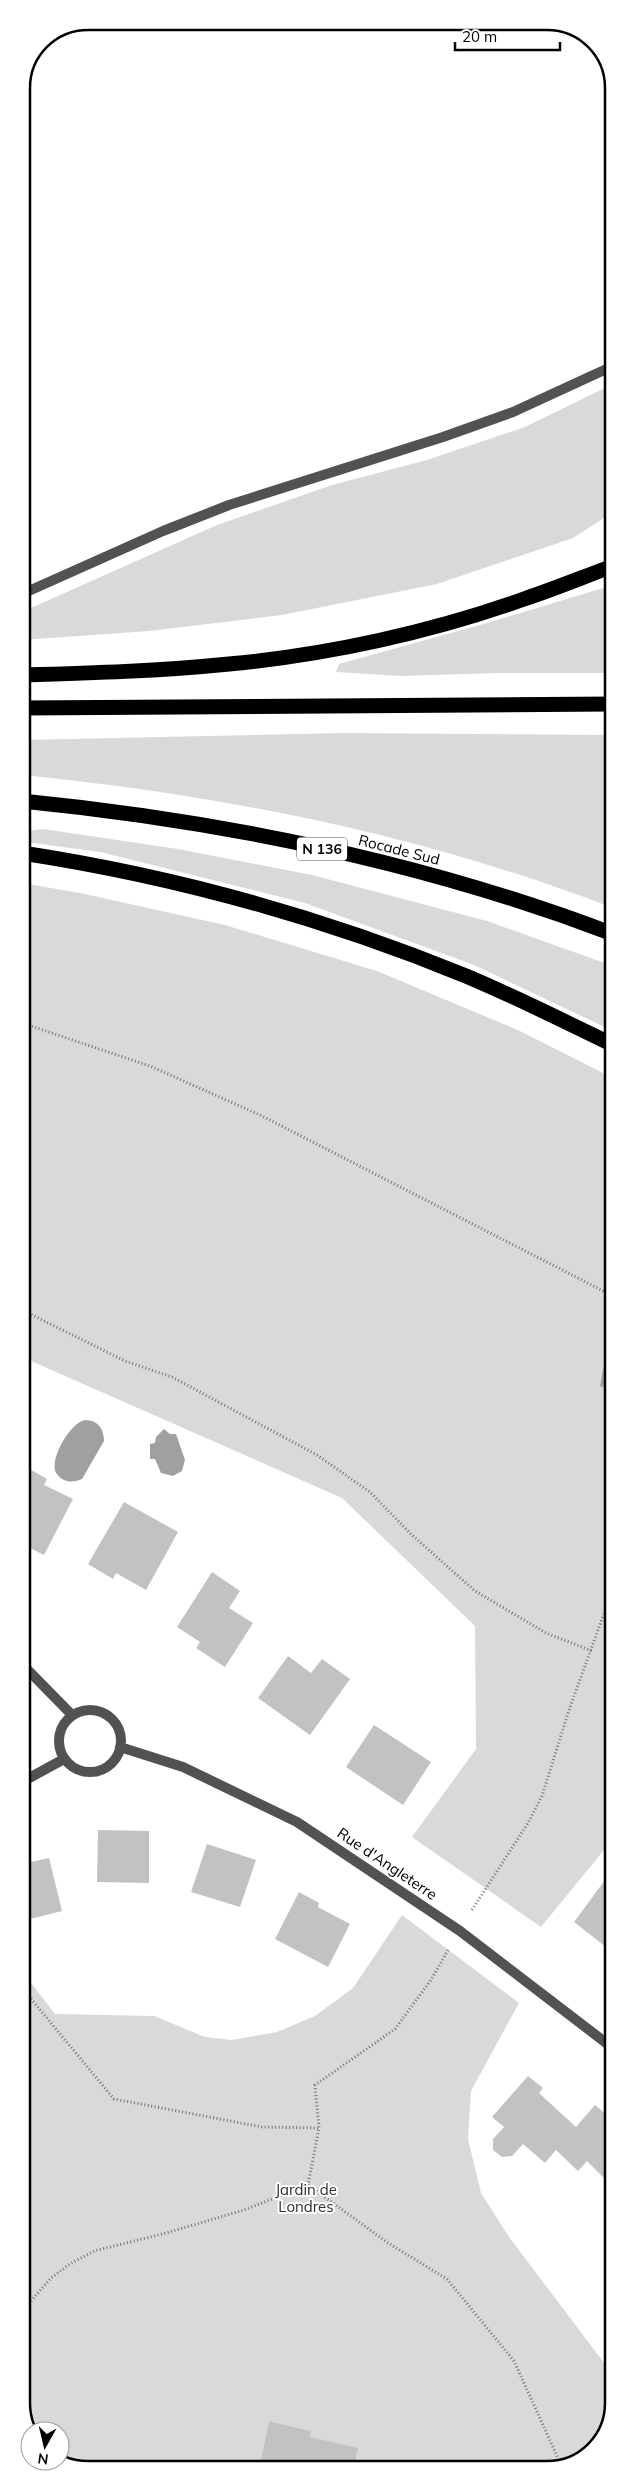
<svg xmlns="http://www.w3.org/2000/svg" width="635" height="2491" viewBox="0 0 635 2491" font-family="Mulish,sans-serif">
  <rect width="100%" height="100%" fill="#fff"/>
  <path fill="#d9d9d9" d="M613 384V512L573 538 437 584 282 615 149 631 22 640V612L217 525 332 485 427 460 525 427Z
    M613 585V673H499L401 676 336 672 339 664 487 623Z
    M344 733 613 735V908C424 835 223 795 22 775V740Z
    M43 829 178 849 312 875 487 921 613 966V1031L474 965 305 903 100 852 26 842 27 831Z
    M22 883 80 893 225 925 377 971 520 1031 613 1078V1839L541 1927 412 1837 476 1749 475 1626 342 1498 22 1357Z
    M402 1915 519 2003 471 2091 468 2139 481 2193 509 2237 614 2376V2404L597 2447 560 2469H353L310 2437 311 2431 269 2421 259 2469 252 2467 251 2469 83 2470 60 2460V2431H31L22 2416V2040L29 2033 22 2023V1971L55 2014 154 2016 205 2037 232 2040 277 2032 315 2016 353 1988Z"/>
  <path fill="#a0a0a0" d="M608 1344 613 1347V1390L600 1386Z
    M85 1420C98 1420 104 1429 104 1441L82 1479C73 1483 63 1483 56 1473 49 1459 70 1423 85 1420Z
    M164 1429 170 1434H176L185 1460 182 1471 173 1476 161 1473 155 1459H150V1444L155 1443 156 1437Z"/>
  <path fill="#c2c2c2" d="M26 1467 47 1479 44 1485 73 1499 44 1555 22 1544V1476Z
    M124 1502 178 1532 146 1590 116 1573 113 1579 88 1564Z
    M212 1572 240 1591 229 1608 253 1623 225 1667 196 1648 200 1642 177 1627Z
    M288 1656 311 1673 322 1659 350 1679 310 1735 258 1698Z
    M374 1725 431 1762 403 1805 346 1767Z
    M98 1830 149 1831V1883L97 1882Z
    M207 1844 256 1860 240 1907 191 1892Z
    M49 1858 62 1911 22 1921V1864Z
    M605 1880 613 1886 614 1965 606 1959 611 1951 574 1922Z
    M299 1892 319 1903 318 1907 350 1924 328 1967 275 1939Z
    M528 2076 543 2088 539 2093 576 2127 595 2105 614 2121V2168L604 2178 587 2161 578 2171 556 2150 545 2163 523 2144 512 2156 502 2157 493 2150V2139L504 2127 492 2117Z
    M269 2421 311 2431 310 2437 358 2448 353 2469H259Z"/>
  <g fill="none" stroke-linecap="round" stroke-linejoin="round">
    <path stroke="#747474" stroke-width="3" stroke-dasharray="1 2.5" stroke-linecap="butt" d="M22 1023 150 1066 260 1115 613 1296
      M22 1310 125 1361 172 1377 317 1455 370 1492 412 1535 475 1591 546 1633 592 1651
      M606 1608 613 1613
      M472 1910 528 1823 542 1796 569 1710 606 1608 613 1595
      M448 1950 431 1980 395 2029 315 2085 319 2128 308 2185 388 2243 447 2279 514 2361 562 2467
      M22 1988 114 2099 262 2127 319 2128
      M22 2324 31 2301 51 2278 70 2264 94 2251 166 2233 244 2210 308 2185"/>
    <path stroke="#525252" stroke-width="10" d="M22 594 163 531 229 505 443 437 513 412 613 366
      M22 1664 72 1715
      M59 1741a31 31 0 1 1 62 0a31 31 0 1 1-62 0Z
      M120 1747 183 1767 297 1822 460 1931 614 2049
      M22 1782 64 1759"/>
    <path stroke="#000" stroke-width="15" d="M22 675C91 673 160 671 229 664 327 655 432 632 524 599 554 589 583 577 613 566
      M22 708 613 704
      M22 801C223 821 424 862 613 934
      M22 853C173 876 324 918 466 976 516 997 564 1021 613 1045"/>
  </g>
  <g text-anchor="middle" stroke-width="4" stroke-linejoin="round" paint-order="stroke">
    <rect fill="#fff" stroke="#4c4c4c" stroke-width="1" x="297" y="837.5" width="50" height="23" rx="4"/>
    <g font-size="14" font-weight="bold" fill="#000">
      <text x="322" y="854">N 136</text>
    </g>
    <g font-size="15" fill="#000" stroke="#fff">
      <text transform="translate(399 850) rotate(14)" y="5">Rocade Sud</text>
      <text transform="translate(387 1864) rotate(34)" y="5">Rue d'Angleterre</text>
    </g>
    <g font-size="15" fill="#303030" stroke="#fff">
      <text x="306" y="2195">Jardin de<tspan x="306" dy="17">Londres</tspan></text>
    </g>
  </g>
  <path d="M0 0H635V2491H0ZM88 30H547A58 58 0 0 1 605 88V2403A58 58 0 0 1 547 2461H88A58 58 0 0 1 30 2403V88A58 58 0 0 1 88 30Z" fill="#fff" fill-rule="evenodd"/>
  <path fill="none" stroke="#000" stroke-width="2.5" d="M88 30H547A58 58 0 0 1 605 88V2403A58 58 0 0 1 547 2461H88A58 58 0 0 1 30 2403V88A58 58 0 0 1 88 30Z"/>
  <g transform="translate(45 2446) rotate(188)"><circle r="24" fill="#ffffff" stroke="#999999"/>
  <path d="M0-4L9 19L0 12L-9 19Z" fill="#000000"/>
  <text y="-8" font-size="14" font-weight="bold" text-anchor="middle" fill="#000000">N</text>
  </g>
  <path d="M455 42v8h105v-8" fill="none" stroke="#000000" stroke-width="2.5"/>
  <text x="462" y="42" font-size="15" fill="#000000" stroke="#ffffff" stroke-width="4" paint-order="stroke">20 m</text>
</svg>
